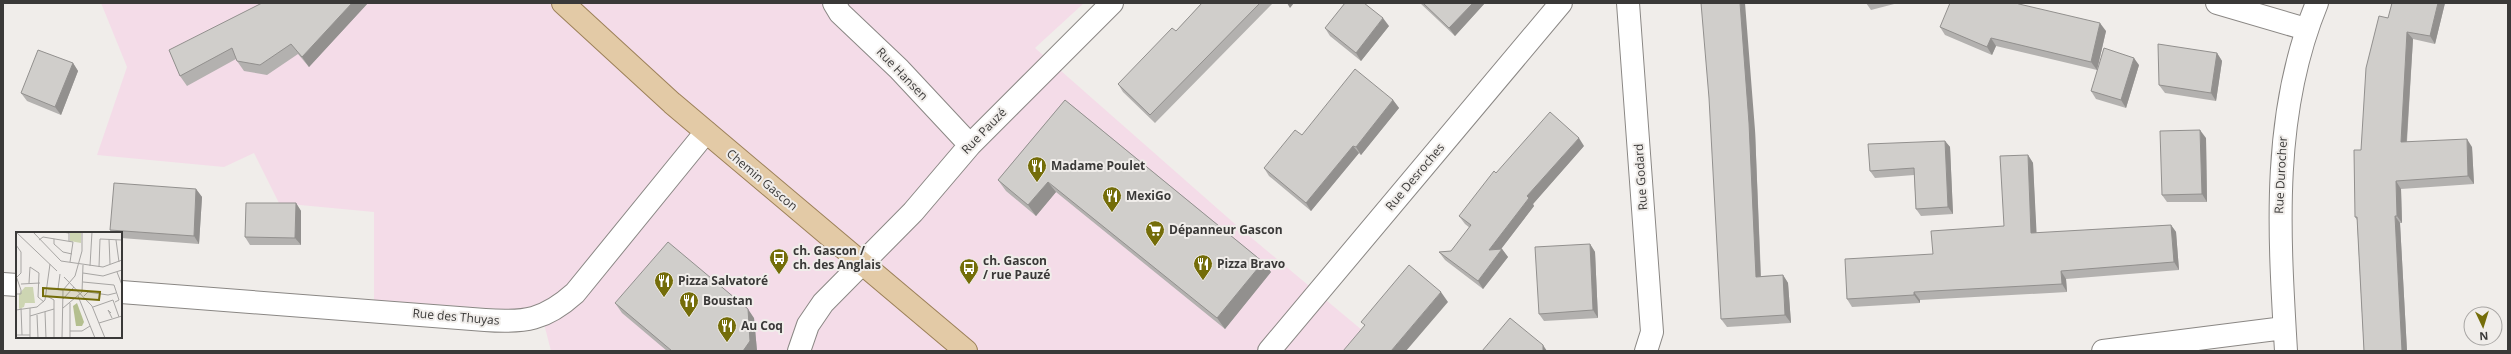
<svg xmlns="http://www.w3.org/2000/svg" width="2511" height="354" viewBox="0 0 2511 354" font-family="'Open Sans',sans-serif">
  <rect width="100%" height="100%" fill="#f0edea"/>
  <path fill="#f4dce8" d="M101 3H1084L1035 48 1235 224 1387 351H551L541 312 374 300V212L279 203 254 153 224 167 97 155 127 67Z"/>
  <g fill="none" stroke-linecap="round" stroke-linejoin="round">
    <defs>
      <path id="minor" d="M834 3 840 13 899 69 970 145
        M1628 3 1652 332 1646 351
        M2217 3 2306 29
        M3 284 17 285
        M121 292 485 320C525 323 545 320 575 293L706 132
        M799 351 808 325 823 303 913 212 970 145 1112 3
        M1269 351 1561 3
        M2103 351 2284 328
        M2286 351C2279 233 2271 115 2317 3"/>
      <path id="major" d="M563 3 672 103 966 351"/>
    </defs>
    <use href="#minor" stroke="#8a8784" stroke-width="24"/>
    <use href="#major" stroke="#9c8059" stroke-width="24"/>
    <use href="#minor" stroke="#fff" stroke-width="22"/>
    <use href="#major" stroke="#e3caa6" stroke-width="22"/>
  </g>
  <path fill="#b3b1af" d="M368 3 309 67 298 54 267 75 244 71 237 61 236 59 187 86 180 76 169 50Z
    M1202 3H1273L1155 123 1123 92 1118 84 1176 31Z
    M1420 3H1485L1455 36Z
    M1866 3H1898L1871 10Z
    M2445 3 2435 44 2413 39 2407 142 2472 147 2474 184 2401 189 2402 223H2400L2407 351H2364L2357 220 2355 217 2361 150 2388 18Z
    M2019 4 2106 31 2097 70 1996 46 1992 55 1945 35 1940 27Z
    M1389 26 1361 61 1330 36 1325 28Z
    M2217 53 2222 61 2216 101 2165 93 2159 85Z
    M73 63 78 71 61 115 27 101 21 93Z
    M2139 65 2126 108 2096 99 2091 91Z
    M1065 100 1263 262 1271 272 1225 329 1056 192 1036 216 1006 191 998 180Z
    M1393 100 1399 108 1361 155 1359 153 1311 211 1269 176 1264 168 1302 135Z
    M1755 130 1761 276 1783 275 1788 283 1791 323 1727 327 1721 319Z
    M2206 138 2207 202H2167L2162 195Z
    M1945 141 1950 147 1953 214 1921 216 1916 209 1914 175 1875 178 1870 171Z
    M1584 146 1533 204 1534 206 1501 249H1502L1508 257 1483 289 1445 260 1439 252 1451 251 1470 228 1465 224 1459 216Z
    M2028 155 2033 163 2036 233 2171 225 2176 232 2179 270 2066 279 2067 292 1920 300V303L1852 307 1847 299 1933 254 2004 226Z
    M196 189 202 197 199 244 121 238V233H112L110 230Z
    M296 203 301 211V245H250L245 237Z
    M1590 244 1595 252 1598 318 1544 321 1539 314Z
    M615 303 754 318 757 351H667L622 313Z"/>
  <path fill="#92908e" d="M352 3H368L309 67 302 57Z
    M1287 3H1294L1290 8Z
    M1473 3H1485L1455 36 1449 28Z
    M1740 3H1745L1755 130 1761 285 1756 277Z
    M2438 3H2445L2435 44 2430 36Z
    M1383 18 1389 26 1361 61 1356 53Z
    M2100 23 2106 31 2097 70 2091 62Z
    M2407 32 2413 39 2406 150 2401 142Z
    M1991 38 1996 46 1992 55 1987 47Z
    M2217 53 2222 61 2216 101 2211 93Z
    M2134 58 2139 65 2126 108 2121 100Z
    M73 63 78 71 61 115 55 107Z
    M1393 100 1399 108 1361 155 1356 147Z
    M2200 130 2206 138 2207 202 2202 194Z
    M1579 138 1584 146 1533 204 1534 206 1495 257 1489 250 1527 196Z
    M2467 139 2472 147 2474 184 2468 176Z
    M1945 141 1950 147 1953 214 1948 207Z
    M1353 146 1359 153 1311 211 1306 203Z
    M2028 155 2033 163 2037 241 2031 233Z
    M2396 181 2401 189 2402 223 2397 216Z
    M1048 182 1056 192 1036 216 1028 205Z
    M196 189 202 197 199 244 194 236Z
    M296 203 301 211V245L295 238Z
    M2395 216 2400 223 2407 351H2402Z
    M2171 225 2176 232 2179 270 2174 262Z
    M1590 244 1595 252 1598 318 1593 310Z
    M1502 249 1508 257 1483 289 1478 281Z
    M1263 262 1271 272 1225 329 1217 318Z
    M2061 271 2066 279 2067 292 2062 284Z
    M1783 275 1788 283 1791 323 1785 315Z
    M1441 292 1448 302 1406 351H1391Z
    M1914 292 1920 300V303L1914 295Z
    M748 309 754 318 757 351H743Z
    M1543 345 1547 351H1543Z"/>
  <path fill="#d0cecb" stroke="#92908e" d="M262 3H352L302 57 291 44 260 65 237 61 232 48 180 76 169 50Z
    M1202 3H1260L1150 115 1118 84 1172 28 1176 31Z
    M1345 3H1364L1383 18 1356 53 1325 28Z
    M1423 3H1473L1449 28Z
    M1701 3H1740L1749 123 1756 277 1783 275 1785 315 1721 319 1709 98Z
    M1950 3H2016L2019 4 2100 23 2091 62 1991 38 1987 47 1940 27Z
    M2392 3H2438L2430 36 2407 32 2401 142 2467 139 2468 176 2396 181 2397 216H2395L2402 351H2364L2357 217H2355L2354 150H2361L2366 68 2379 16 2388 18Z
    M2158 44 2217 53 2211 93 2159 85Z
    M2104 48 2134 58 2121 100 2091 91Z
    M38 50 73 63 55 107 21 93Z
    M1355 69 1393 100 1356 147 1353 146 1306 203 1264 168 1295 130 1302 135Z
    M1065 100 1263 262 1217 318 1048 182 1028 205 998 180Z
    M1550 112 1579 138 1527 196 1529 198 1489 250 1502 249 1478 281 1439 252 1451 251 1471 225 1459 216 1494 171 1496 173Z
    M2200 130 2202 194 2162 195 2160 131Z
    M1945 141 1948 207 1916 209 1914 168 1870 171 1868 144Z
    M2028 155 2031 233 2171 225 2174 262 2061 271 2062 284 1914 292V295L1847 299 1845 259 1933 254 1931 231 2004 226 2000 156Z
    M114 183 196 189 194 236 110 230Z
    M246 203H296L295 238 245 237Z
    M668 242 748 309 750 341 743 351H672L615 303Z
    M1590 244 1593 310 1539 314 1535 247Z
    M1409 265 1441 292 1391 351H1343L1365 325 1361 322Z
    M1510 318 1543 345V351H1482Z"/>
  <defs>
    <symbol id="restaurant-pin" viewBox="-11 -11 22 30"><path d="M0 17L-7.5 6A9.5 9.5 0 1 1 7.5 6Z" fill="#746d09" stroke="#f0edea"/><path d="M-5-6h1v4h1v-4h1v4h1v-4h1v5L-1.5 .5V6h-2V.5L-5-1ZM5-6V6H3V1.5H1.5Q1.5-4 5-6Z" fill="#fff"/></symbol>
    <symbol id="supermarket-pin" viewBox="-11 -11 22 30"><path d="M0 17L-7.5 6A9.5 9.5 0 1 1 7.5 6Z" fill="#746d09" stroke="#f0edea"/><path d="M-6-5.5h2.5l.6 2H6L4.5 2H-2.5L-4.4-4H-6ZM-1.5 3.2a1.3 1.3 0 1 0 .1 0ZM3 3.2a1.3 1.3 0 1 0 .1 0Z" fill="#fff"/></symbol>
    <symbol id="bus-pin" viewBox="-11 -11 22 30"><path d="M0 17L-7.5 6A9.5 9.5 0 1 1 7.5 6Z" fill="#746d09" stroke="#f0edea"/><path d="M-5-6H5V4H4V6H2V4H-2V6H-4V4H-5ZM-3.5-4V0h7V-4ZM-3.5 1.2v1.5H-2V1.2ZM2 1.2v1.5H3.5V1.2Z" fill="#fff"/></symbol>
  </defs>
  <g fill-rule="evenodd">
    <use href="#restaurant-pin" x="1026" y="155" width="22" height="30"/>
    <use href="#restaurant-pin" x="1101" y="185" width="22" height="30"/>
    <use href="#supermarket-pin" x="1144" y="219" width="22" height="30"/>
    <use href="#bus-pin" x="768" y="247" width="22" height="30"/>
    <use href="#restaurant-pin" x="1192" y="253" width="22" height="30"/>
    <use href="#bus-pin" x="958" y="257" width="22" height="30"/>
    <use href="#restaurant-pin" x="653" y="270" width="22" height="30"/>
    <use href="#restaurant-pin" x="678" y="290" width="22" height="30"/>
    <use href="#restaurant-pin" x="716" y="315" width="22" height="30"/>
  </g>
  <g text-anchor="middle" stroke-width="4" stroke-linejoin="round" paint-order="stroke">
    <g font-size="12" fill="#3a3938" stroke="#f0edea">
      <text transform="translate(902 74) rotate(46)" y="4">Rue Hansen</text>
      <text transform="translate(984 131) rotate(-46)" y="4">Rue Pauzé</text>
      <text transform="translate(2281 175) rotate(-87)" y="4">Rue Durocher</text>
      <text transform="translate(1415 177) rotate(-50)" y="4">Rue Desroches</text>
      <text transform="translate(1641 177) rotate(-94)" y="4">Rue Godard</text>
      <text transform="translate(762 180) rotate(40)" y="4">Chemin Gascon</text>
      <text transform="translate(456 317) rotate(5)" y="4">Rue des Thuyas</text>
    </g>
    <g font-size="12" font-weight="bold" fill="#3a3938" stroke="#f0edea" text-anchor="start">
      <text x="1051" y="170">Madame Poulet</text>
      <text x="1126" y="200">MexiGo</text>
      <text x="1169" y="234">Dépanneur Gascon</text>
      <text x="793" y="255">ch. Gascon /<tspan x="793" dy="14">ch. des Anglais</tspan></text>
      <text x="983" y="265">ch. Gascon<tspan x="983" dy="14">/ rue Pauzé</tspan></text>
      <text x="1217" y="268">Pizza Bravo</text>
      <text x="678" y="285">Pizza Salvatoré</text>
      <text x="703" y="305">Boustan</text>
      <text x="741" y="330">Au Coq</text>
    </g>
  </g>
  <g transform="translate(16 232)">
    <rect width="106" height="106" fill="#f0edea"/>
    <path d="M54 0H65V11L54 9ZM9 55H17L19 71H9L8 75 3 77V62Z" fill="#cdd5b2"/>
    <path d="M61 71 68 90 66 94H60L57 74Z" fill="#b4bf8f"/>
    <path fill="none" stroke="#a7a5a3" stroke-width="1" d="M0 0 41 39M17 0 45 29 87 35 106 28M46 0 53 1V9M38 7V12L47 20 56 22M93 7 94 32M23 8 27 5 57 10 54 30M100 8 103 30M0 13 5 20V41L1 45M74 34 76 0M14 35 23 41 22 65 28 70M83 35 84 7 106 8M101 40 106 53M67 41 87 44 106 38M0 44 5 58V62H0M48 45 76 74 89 106M67 50 98 53M13 51 14 35M5 52 24 51M98 53 103 68 99 70M32 57 47 58M42 57 44 42M31 64 38 68V106M62 64 79 106M68 64 72 60 92 63 100 61M47 67 58 55M54 71V106M77 75 97 68 103 85M5 76 6 103M47 76 66 60 67 33M0 78 21 75 29 68 34 32M29 80 30 106M95 81 92 78 96 86M21 83 22 106M14 84 38 77M83 91 106 84M54 99H66L74 94M0 103H14M14 106V76M46 106 47 58 59 44 66 19V0"/>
    <path fill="#746d09" fill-opacity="0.15" stroke="#746d09" stroke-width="2" d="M27 56 84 60 83 68 27 64Z"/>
    <rect width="106" height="106" fill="none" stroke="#3a3938" stroke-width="2"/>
  </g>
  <rect width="2511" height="354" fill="none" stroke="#3a3938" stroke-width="8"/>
  <g transform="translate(2483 326) rotate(176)"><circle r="19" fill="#f0edea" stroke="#a7a5a3"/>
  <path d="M0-3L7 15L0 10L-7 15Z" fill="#746d09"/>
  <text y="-6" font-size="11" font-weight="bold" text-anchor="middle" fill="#3a3938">N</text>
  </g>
</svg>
